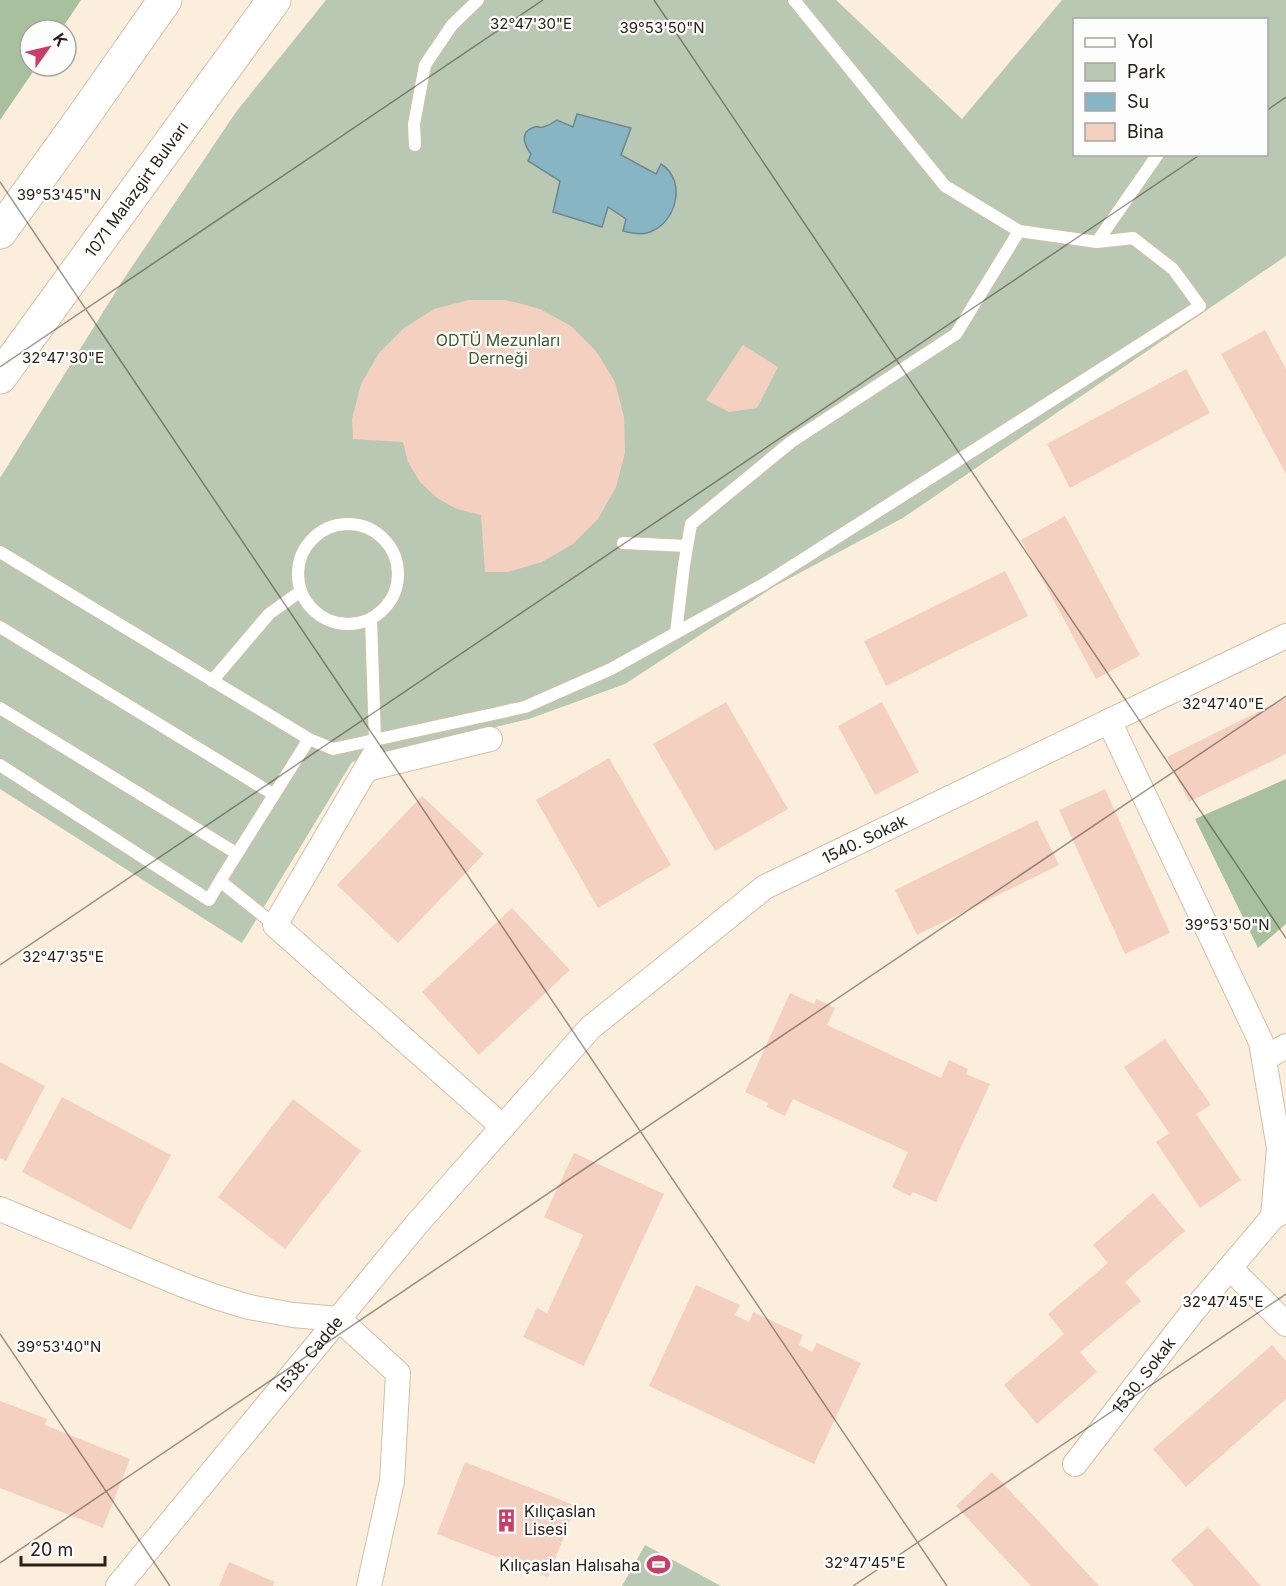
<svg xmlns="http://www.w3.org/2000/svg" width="1286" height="1586" viewBox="0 0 1286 1586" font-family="Inter,sans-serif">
  <rect width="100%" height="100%" fill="#fceedd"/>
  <path fill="#b9c8b2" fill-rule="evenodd" d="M326 0H836L962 119 1062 0H1286V256L903 518 775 586 625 684 529 719 352 762 242 943 0 789V478L123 280 236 112ZM1074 20H1266V154H1074Z
    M645 1545 721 1586H622Z"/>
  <path fill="#a9c09f" d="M0 0H81L61 30H30V66H37L0 120Z
    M1286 779V924L1258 948 1195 819Z"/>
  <path fill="#88b5c3" stroke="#6c888f" stroke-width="1.5" d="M577 114 631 128 621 155 656 174 661 164C688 181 676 225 647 233 639 235 631 233 623 231L626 219 608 207 602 227 553 212 560 181 528 161 531 154C525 146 519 133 532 128 539 125 535 128 543 127 547 126 553 123 557 120L573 127Z"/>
  <path fill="#f4d0c1" d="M469 300H505L518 303 540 309 571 326 596 351 615 382 624 417 625 453 616 487 598 519 573 544 542 562 508 572H485L481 515 457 509 437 498 420 482 408 462 403 442 353 439 352 419 361 384 379 353 404 328 434 309Z
    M1265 330 1286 369V474L1221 354Z
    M743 345 778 367 757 408 729 412 706 400Z
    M1186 369 1210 413 1070 488 1047 444Z
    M1065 516 1140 655 1096 679 1021 540Z
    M1005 571 1028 616 886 686 864 641Z
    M1286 698V754L1189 802 1167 757Z
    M726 702 788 809 715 851 653 744Z
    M882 702 919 772 875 795 838 726Z
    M609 758 671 865 598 908 536 800Z
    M1105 789 1170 933 1125 954 1059 810Z
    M422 796 484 854 398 943 337 885Z
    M1037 820 1059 865 917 935 895 890Z
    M512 908 570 970 479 1055 422 992Z
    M790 993 814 1004 816 999 835 1008 827 1025 941 1078 949 1060 968 1069 966 1074 990 1084 936 1202 913 1192 910 1196 892 1187 908 1152 793 1099 785 1116 767 1107 768 1103 745 1092Z
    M1165 1039 1211 1105 1196 1114 1241 1180 1200 1208 1156 1142 1169 1133 1124 1067Z
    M0 1062 45 1086 6 1161 0 1158Z
    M62 1097 171 1155 131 1230 22 1172Z
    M293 1099 361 1151 285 1249 218 1197Z
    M574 1153 664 1194 584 1366 523 1337 537 1308 547 1313 583 1235 544 1217Z
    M1153 1193 1185 1231 1125 1282 1141 1301 1080 1352 1097 1372 1037 1424 1004 1385 1064 1334 1048 1314 1108 1263 1093 1245Z
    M696 1285 740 1305 735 1315 749 1322 753 1312 803 1335 799 1345 812 1352 817 1343 861 1363 814 1464 649 1386Z
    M1272 1345 1286 1361V1399L1186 1487 1153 1449Z
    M0 1401 47 1419 45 1425 130 1459 103 1528 0 1488Z
    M465 1462 576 1506 548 1577 437 1534Z
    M992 1472 1047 1530 1099 1586H1031L1010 1564 956 1506Z
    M1208 1527 1261 1586H1194L1171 1560Z
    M229 1562 275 1582 273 1586H219Z"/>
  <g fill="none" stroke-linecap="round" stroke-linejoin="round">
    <defs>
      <path id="service" d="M415 145 414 124 425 65 452 25 478 0
        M1097 242 1158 154
        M298 574a50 50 0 1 1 100 0a50 50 0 1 1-100 0Z
        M623 543 687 546
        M0 552 309 739 333 749 525 707 611 669 764 584 1200 306 1173 269 1133 238 1097 242 1019 231 945 186 794 0
        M371 619 375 740 374 747
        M0 627 273 794
        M676 633 684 565 691 524 791 442 956 334 1019 231
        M212 681 269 614 301 591
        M0 708 236 853
        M0 765 209 900 220 881
        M275 925 220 881 309 739"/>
      <g id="minor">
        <path d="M1109 721 1261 1042 1279 1148 1273 1217"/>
        <path d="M373 757 275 925 503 1127"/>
        <path d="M366 769 490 739"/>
        <path d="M1264 1059 1286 1046"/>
        <path d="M0 1209 183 1285 216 1297 249 1307 293 1315 339 1319 398 1373 392 1481 369 1586"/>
        <path d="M1230 1268 1286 1324"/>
        <path id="s1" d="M1075 1464 1194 1310 1273 1217 1286 1210"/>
        <path id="s2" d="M118 1586 416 1225 590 1028 765 887 1286 636"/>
      </g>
      <g id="primary">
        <path d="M0 232 78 124 165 0"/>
        <path id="s3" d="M0 377 274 0"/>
      </g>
    </defs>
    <use href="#service" stroke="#d5bfa4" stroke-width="14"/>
    <use href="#minor" stroke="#d5bfa4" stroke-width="26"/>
    <use href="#primary" stroke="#d5bfa4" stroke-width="35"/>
    <use href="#service" stroke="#fff" stroke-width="12"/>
    <use href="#minor" stroke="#fff" stroke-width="24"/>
    <use href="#primary" stroke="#fff" stroke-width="33"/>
  </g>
  <path fill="none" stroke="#292016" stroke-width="1.5" stroke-opacity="0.45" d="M654 0 1286 938M1266 111 1286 97M0 182 947 1586M0 367 543 0M0 965 1201 154M0 1334 170 1586M0 1563 1286 696M853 1586 1286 1294"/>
  <defs>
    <symbol id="building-bare" viewBox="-9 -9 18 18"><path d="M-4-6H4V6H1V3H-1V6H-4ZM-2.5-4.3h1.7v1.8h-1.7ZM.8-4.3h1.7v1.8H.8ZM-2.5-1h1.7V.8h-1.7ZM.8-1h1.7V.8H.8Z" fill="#cb3d67" stroke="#fdfdfd" stroke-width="2.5" paint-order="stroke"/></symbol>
    <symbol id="stadium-bare" viewBox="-9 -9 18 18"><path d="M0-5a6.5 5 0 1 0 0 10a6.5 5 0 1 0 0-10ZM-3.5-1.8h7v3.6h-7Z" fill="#cb3d67" stroke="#fdfdfd" stroke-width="2.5" paint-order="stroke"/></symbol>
  </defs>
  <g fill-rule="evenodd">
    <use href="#building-bare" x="490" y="1504" width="33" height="33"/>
    <use href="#stadium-bare" x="642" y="1548" width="33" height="33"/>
  </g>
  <g text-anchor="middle" stroke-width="4.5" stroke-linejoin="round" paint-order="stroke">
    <g font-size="16" fill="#292016" stroke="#fdfdfd">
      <text dy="6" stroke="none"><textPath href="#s3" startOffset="232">1071 Malazgirt Bulvarı</textPath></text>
      <text dy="6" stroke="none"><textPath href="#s2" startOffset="1066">1540. Sokak</textPath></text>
      <text dy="6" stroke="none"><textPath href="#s2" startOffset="300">1538. Cadde</textPath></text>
      <text dy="6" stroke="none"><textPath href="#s1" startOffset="112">1530. Sokak</textPath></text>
    </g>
    <g font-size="16" fill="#3d5c2d" stroke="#fdfdfd">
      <text x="498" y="346">ODTÜ Mezunları<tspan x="498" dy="18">Derneği</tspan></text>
    </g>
    <g font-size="16" fill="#292016" stroke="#fdfdfd" text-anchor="start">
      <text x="524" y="1517">Kılıçaslan<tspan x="524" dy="18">Lisesi</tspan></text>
      <text x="640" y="1571" text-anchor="end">Kılıçaslan Halısaha</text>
    </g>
  </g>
  <g font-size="15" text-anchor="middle" fill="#292016" stroke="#fdfdfd" stroke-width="4.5" stroke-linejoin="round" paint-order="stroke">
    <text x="531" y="29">32°47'30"E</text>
    <text x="662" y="33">39°53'50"N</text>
    <text x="59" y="200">39°53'45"N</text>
    <text x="63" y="363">32°47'30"E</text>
    <text x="1223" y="709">32°47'40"E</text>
    <text x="1227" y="930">39°53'50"N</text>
    <text x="63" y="962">32°47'35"E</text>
    <text x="1223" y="1307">32°47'45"E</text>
    <text x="59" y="1352">39°53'40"N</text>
    <text x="865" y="1568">32°47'45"E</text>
  </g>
  <rect x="1073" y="18" width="195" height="138" fill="#fdfdfd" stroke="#a8a5a1" stroke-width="1.5"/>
  <rect x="1085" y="38" width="30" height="9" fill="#ffffff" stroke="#a8a5a1" stroke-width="1.5"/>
  <text x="1127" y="48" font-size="18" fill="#292016">Yol</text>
  <rect x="1085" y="63" width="30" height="18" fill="#b9c8b2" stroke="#a8a5a1" stroke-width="1.5"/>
  <text x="1127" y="78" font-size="18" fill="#292016">Park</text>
  <rect x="1085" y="93" width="30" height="18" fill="#88b5c3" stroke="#a8a5a1" stroke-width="1.5"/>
  <text x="1127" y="108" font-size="18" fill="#292016">Su</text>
  <rect x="1085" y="123" width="30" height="18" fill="#f4d0c1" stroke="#a8a5a1" stroke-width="1.5"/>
  <text x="1127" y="138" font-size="18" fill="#292016">Bina</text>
  <g transform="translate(48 48) rotate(56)"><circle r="28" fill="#fdfdfd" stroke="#a8a5a1" stroke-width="1.5"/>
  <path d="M0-4.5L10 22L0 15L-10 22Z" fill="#cb3d67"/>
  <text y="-9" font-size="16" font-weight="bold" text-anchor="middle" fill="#292016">K</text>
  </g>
  <path d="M21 1556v9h84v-9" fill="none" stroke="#292016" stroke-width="3"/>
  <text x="30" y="1556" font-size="18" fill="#292016" stroke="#fdfdfd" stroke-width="4.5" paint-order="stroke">20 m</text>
</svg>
